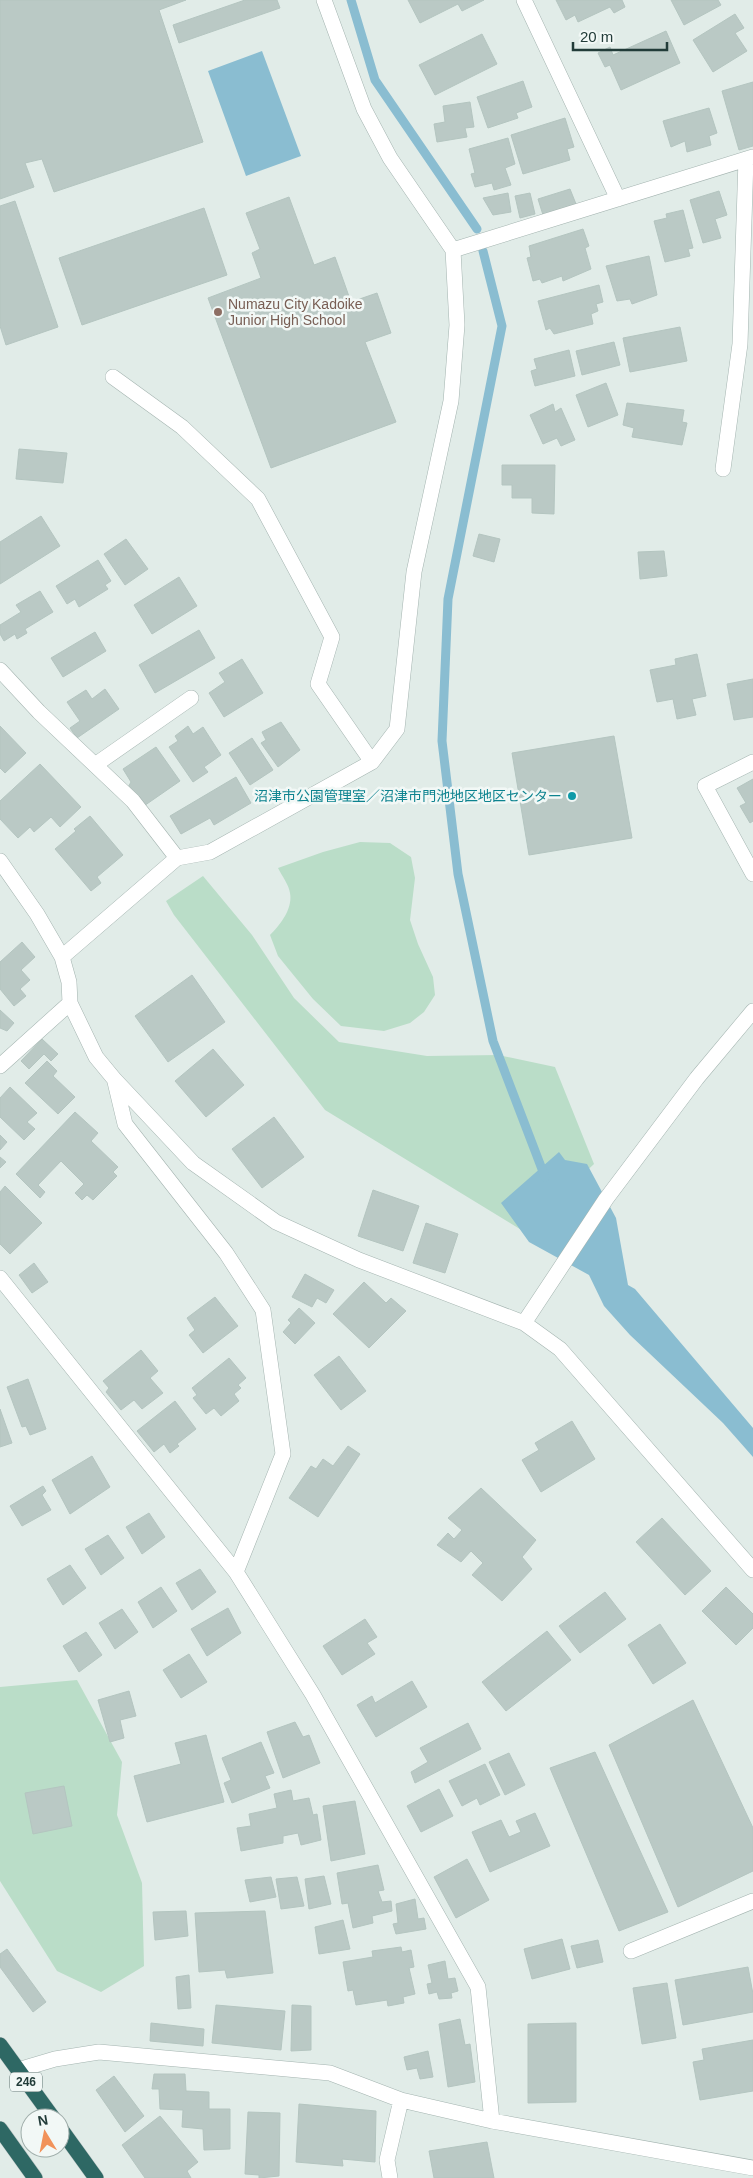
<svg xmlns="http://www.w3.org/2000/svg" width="753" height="2178" viewBox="0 0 753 2178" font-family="Helvetica,'Noto Sans JP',sans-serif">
  <rect width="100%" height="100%" fill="#e1ece8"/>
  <path fill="#baddc8" d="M360 842 390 843 411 857 415 878 410 920 418 944 433 977 435 995 424 1012 410 1023 384 1031 341 1026 313 999 278 956 270 935C280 925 293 909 290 893 289 885 282 876 278 868L323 852Z
    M203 876 252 935 294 998 339 1042 427 1056 498 1055 555 1067 594 1164 523 1231 325 1110 174 915 166 901Z
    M77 1680 122 1762 117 1815 142 1883 144 1966 101 1992 57 1971 0 1881V1687Z"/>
  <path fill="#8abdd1" d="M262 51 301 156 246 176 208 71Z
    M559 1152 565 1160 587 1164 616 1218 628 1285 635 1289 753 1428V1457L723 1423 630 1335 604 1306 589 1275 529 1242 501 1203Z"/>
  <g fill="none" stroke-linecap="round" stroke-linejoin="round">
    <path stroke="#8abdd1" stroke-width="9" d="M351 0 375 80 477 229
      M483 251 502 326 448 599 442 741 458 874 493 1041 545 1177"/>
  </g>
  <path fill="#bac9c5" stroke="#b4c5c0" d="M0 0H186L159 10 203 142 54 192 42 159 25 163 34 187 0 199Z
    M245 0H277L280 8 179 43 173 25Z
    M408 0H484L462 11 458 4 420 23Z
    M556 0H622L625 7 614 13 610 7 578 22 575 15 566 20Z
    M671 0H718L721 5 684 25Z
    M735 14 744 28 735 33 747 51 713 72 693 40Z
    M666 31 680 63 621 90 610 65 605 67 598 53 610 47 613 55Z
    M482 34 497 64 435 95 419 65Z
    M523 81 532 107 516 113 518 118 488 128 477 97Z
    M753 82V146L739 150 722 91Z
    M470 102 474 127 465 128 467 137 437 142 434 124 445 122 443 106Z
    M709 108 717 133 709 136 711 145 687 152 685 141 671 147 663 121Z
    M565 118 574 147 567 149 570 160 523 174 511 135Z
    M508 138 515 164 505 168 511 185 494 190 492 183 475 187 471 174 475 173 469 149Z
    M570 189 576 204 543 215 538 199Z
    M719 191 727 215 715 219 721 238 703 243 690 200Z
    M508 193 511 212 493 215 483 198Z
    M530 193 535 214 520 218 515 196Z
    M289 197 314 265 335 257 351 302 377 293 391 333 365 342 396 422 271 468 208 298 261 278 252 253 260 249 246 213Z
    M15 201 58 327 6 345 0 326V206Z
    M204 208 227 275 82 325 59 258Z
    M683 210 693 248 688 249 690 256 665 262 654 221 667 218 666 214Z
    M583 229 589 246 585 248 591 269 563 281 562 276 542 283 540 279 533 281 527 258 531 257 529 246Z
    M649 256 657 295 632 304 630 299 617 301 606 266Z
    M599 285 603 302 596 304 598 311 591 314 593 324 554 334 550 328 546 330 538 301Z
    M680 327 687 361 630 372 623 338Z
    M614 342 620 365 582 375 576 351Z
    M569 350 575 376 535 386 531 371 537 369 534 359Z
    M606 383 618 415 588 427 576 395Z
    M627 403 684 410 682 422 687 423 682 445 632 437 634 428 623 425Z
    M553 404 555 412 561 408 575 440 561 446 557 438 543 444 530 415Z
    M19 449 67 453 63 483 16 479Z
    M502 465H555L554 514 532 513V498H512V485H502Z
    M41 516 60 546 0 584V542Z
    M479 534 500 539 494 562 473 556Z
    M126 539 148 569 125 585 104 554Z
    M664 551 667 576 640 579 638 552Z
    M98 560 111 581 105 585 108 589 79 607 75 599 67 604 56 586Z
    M179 577 197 606 152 634 134 605Z
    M40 591 53 612 25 629 27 633 17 639 15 634 4 641 0 634V625L21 612 16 605Z
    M199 630 215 658 155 693 139 665Z
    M95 632 106 651 63 677 51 658Z
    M697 654 706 696 692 699 696 715 677 719 673 699 657 702 650 670 676 665 675 659Z
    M242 659 263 693 224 717 209 693 225 682 219 673Z
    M753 679V717L734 720 727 684Z
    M105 689 119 709 77 738 70 728 80 721 67 702 86 690 92 699Z
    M281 722 300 750 278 767 261 743 266 740 262 732Z
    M0 726 26 753 5 773 0 768Z
    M188 726 193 734 203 727 221 755 204 767 208 772 193 782 169 747 178 741 175 736Z
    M614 736 632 838 529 855 512 753Z
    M252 738 273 770 250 785 229 753Z
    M156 747 180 781 141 808 127 789 131 782 123 769Z
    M40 764 81 807 60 827 51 817 34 832 30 827 18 838 0 819V801Z
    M236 777 251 803 214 825 210 818 181 834 170 816Z
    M753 779V821L750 823 740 806 746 803 737 788Z
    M90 816 123 855 97 877 101 883 91 891 55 849 76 831 74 829Z
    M22 942 35 957 21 970 30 980 20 989 26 996 14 1006 0 989V962Z
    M192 975 225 1022 168 1062 135 1016Z
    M0 1010 14 1023 7 1031 0 1028Z
    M42 1039 58 1054 51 1061 44 1054 29 1069 21 1061Z
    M213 1049 244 1085 206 1117 175 1081Z
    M47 1061 57 1071 53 1076 75 1097 58 1114 25 1083Z
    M10 1087 37 1113 27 1122 35 1129 24 1140 0 1117V1098Z
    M75 1112 98 1133 91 1141 118 1167 113 1172 117 1176 93 1200 87 1195 82 1200 75 1193 84 1184 61 1161 38 1185 45 1192 40 1198 16 1174Z
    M274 1117 304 1157 262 1188 232 1149Z
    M0 1135 7 1142 0 1150Z
    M0 1157 6 1162 0 1168Z
    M5 1186 42 1223 10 1254 0 1244V1192Z
    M373 1190 419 1206 403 1251 358 1236Z
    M426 1223 458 1234 445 1273 413 1263Z
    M34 1263 48 1282 32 1293 19 1275Z
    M305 1274 334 1290 326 1303 317 1298 312 1307 292 1297Z
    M364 1282 386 1303 391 1298 406 1311 369 1348 333 1314Z
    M215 1297 238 1326 203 1353 189 1335 195 1330 187 1318Z
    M299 1308 315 1323 295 1344 283 1332 291 1323 288 1320Z
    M141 1350 158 1371 150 1378 163 1393 142 1409 134 1400 121 1410 106 1392 109 1388 103 1381Z
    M339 1356 366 1391 341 1410 314 1375Z
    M229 1358 246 1378 238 1385 241 1388 234 1394 239 1401 221 1416 214 1408 206 1414 193 1398 197 1395 192 1388Z
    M28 1379 46 1429 30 1435 26 1426 22 1427 7 1387Z
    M175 1401 196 1429 177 1444 179 1446 170 1453 164 1444 154 1452 137 1431Z
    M0 1409 12 1443 0 1447Z
    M572 1421 595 1459 541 1492 522 1460 539 1450 535 1443Z
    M348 1446 360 1454 318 1517 289 1498 311 1466 316 1469 323 1459 333 1466Z
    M92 1456 110 1487 70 1514 52 1480Z
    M43 1486 46 1491 42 1495 51 1510 22 1526 10 1506Z
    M481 1488 536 1540 522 1557 532 1569 502 1601 472 1575 483 1563 471 1551 461 1562 437 1545 448 1533 454 1539 462 1530 448 1518Z
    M149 1513 165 1537 142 1554 126 1527Z
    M662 1518 711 1571 685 1595 636 1542Z
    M108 1535 124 1558 101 1575 85 1549Z
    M70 1565 86 1588 63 1605 47 1579Z
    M200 1569 216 1592 192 1610 176 1583Z
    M161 1587 177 1611 153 1628 138 1602Z
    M726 1587 753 1614V1628L736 1645 702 1611Z
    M605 1592 626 1619 580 1653 559 1626Z
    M228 1608 241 1633 207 1656 191 1629Z
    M122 1609 138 1632 115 1649 99 1623Z
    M365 1619 377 1637 367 1643 375 1654 342 1675 323 1646Z
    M660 1624 686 1663 653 1684 628 1645Z
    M547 1631 571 1660 506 1711 482 1682Z
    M86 1632 102 1655 79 1672 63 1646Z
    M189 1654 207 1682 181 1698 163 1670Z
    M412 1681 427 1707 376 1737 357 1705 372 1696 375 1703Z
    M129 1691 136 1716 120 1720 124 1738 110 1742 98 1700Z
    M693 1700 753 1828V1871L678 1907 609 1745Z
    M295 1722 303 1737 309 1735 320 1763 283 1778 267 1732Z
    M468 1723 481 1749 415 1783 411 1772 428 1762 420 1748Z
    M206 1735 224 1802 147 1822 134 1776 181 1764 175 1743Z
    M261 1742 274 1773 265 1776 270 1788 232 1803 224 1783 231 1780 222 1758Z
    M595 1752 668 1912 619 1931 550 1768Z
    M509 1753 525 1785 505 1795 489 1762Z
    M485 1764 500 1795 480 1805 477 1798 462 1806 449 1781Z
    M64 1786 72 1826 33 1834 25 1793Z
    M439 1789 453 1816 421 1832 407 1806Z
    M291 1790 293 1801 309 1798 313 1815 317 1814 321 1840 301 1845 298 1833 283 1836V1843L241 1851 237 1828 251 1826 249 1814 277 1808 274 1794Z
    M355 1801 365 1854 331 1861 323 1806Z
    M535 1813 550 1846 490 1872 472 1832 501 1820 509 1837 521 1832 516 1821Z
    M467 1859 489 1900 456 1918 434 1877Z
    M378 1865 384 1890 378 1891 382 1902 391 1901 392 1911 372 1916 373 1923 353 1928 348 1903 342 1904 337 1873Z
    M324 1876 331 1904 309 1909 305 1879Z
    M271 1877 276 1897 250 1902 245 1880Z
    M297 1877 304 1906 281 1909 276 1879Z
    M415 1899 418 1919 424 1918 426 1929 396 1934 393 1924 398 1923 396 1904Z
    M186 1911 188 1936 155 1940 153 1912Z
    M265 1911 273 1973 227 1978 225 1970 199 1972 195 1913Z
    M343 1920 350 1949 319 1954 315 1927Z
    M562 1939 570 1969 532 1979 524 1949Z
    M598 1940 603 1962 577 1968 571 1946Z
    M401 1947 402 1952 411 1950 414 1967 409 1968 415 1994 403 1997 404 2003 388 2006 387 2000 356 2005 353 1990 348 1991 343 1962 373 1957 372 1951Z
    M7 1949 46 2002 33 2012 0 1967V1954Z
    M445 1961 448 1979 455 1978 458 1991 451 1993 452 1998 439 1999 437 1992 429 1994 427 1984 432 1983 428 1965Z
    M748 1967 753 1994V2012L683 2025 675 1980Z
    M189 1975 191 2008 178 2009 176 1977Z
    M667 1983 676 2038 642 2044 633 1988Z
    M216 2005 285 2011 281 2050 212 2043Z
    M292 2005 311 2006V2050L291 2051Z
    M460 2019 465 2045 470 2044 475 2082 448 2087 439 2024Z
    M151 2023 204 2029 203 2046 150 2041Z
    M576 2023V2102L528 2103V2024Z
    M753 2040V2091L700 2100 693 2062 704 2060 702 2049Z
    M428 2051 433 2077 420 2079 417 2068 407 2070 404 2057Z
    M154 2074H185L186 2091 209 2092V2109H230V2149L204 2150 203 2129 182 2127 183 2110 160 2109 159 2089H152Z
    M114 2076 144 2116 125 2132 96 2090Z
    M299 2104 376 2111 375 2162 342 2159 343 2166 296 2162Z
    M248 2112 280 2113 279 2176 259 2178V2175L245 2174Z
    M160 2116 198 2162 187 2171 191 2178H145L122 2145Z
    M487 2142 494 2178H434L429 2151Z"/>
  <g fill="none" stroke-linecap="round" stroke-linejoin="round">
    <defs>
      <path id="minor" d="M524 0 618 199
        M453 250 753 157
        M113 377 182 427 258 499 332 637 318 684 372 762
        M723 469 740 344 746 159
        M0 670 39 712 133 801 177 858
        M753 762 705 786 753 874
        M95 765 191 698
        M0 861 37 914 62 957 69 982 70 1003 96 1057 115 1080 193 1163 276 1222 359 1260 524 1323 560 1349 753 1570
        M62 957 177 858 210 852 372 762 397 729 414 572 451 401 457 325 453 250 390 158 364 109 324 0
        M0 1066 70 1003
        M115 1082 125 1124 226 1253 263 1310 283 1454 236 1572
        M0 1278 236 1572 313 1695 478 1987 492 2121
        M524 1323 606 1199 697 1078 753 1011
        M631 1951 753 1901
        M18 2070 55 2059 99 2052 330 2073 401 2100 492 2121 753 2168
        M390 2178 387 2160 401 2100"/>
      <path id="highway" d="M0 2045 53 2118
        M60 2128 96 2178
        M0 2129 35 2178"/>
    </defs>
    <use href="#minor" stroke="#a4b4b0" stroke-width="16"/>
    <use href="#highway" stroke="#c1c8c8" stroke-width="16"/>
    <use href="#minor" stroke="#fff" stroke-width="15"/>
    <use href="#highway" stroke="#2e6864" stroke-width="15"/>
  </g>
  <circle fill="#8d6e63" stroke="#f2f8f6" stroke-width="2" cx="218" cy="312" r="5"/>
  <circle fill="#0f9aa8" stroke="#f2f8f6" stroke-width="2" cx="572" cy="796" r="5"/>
  <g text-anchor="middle" stroke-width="5" stroke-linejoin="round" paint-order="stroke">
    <rect fill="#f2f8f6" stroke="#607472" stroke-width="1" x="10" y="2072.5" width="32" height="19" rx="4"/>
    <g font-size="12" font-weight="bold" fill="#223c39">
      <text x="26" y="2086">246</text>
    </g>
    <g font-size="14" fill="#785e54" stroke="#f2f8f6" text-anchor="start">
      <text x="228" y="309">Numazu City Kadoike<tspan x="228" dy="16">Junior High School</tspan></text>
    </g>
    <g font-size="14" fill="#0d838f" stroke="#f2f8f6" text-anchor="end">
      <text x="562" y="801">沼津市公園管理室／沼津市門池地区地区センター</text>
    </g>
  </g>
  <g transform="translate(45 2133) rotate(350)"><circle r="24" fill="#f2f8f6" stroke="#9fadaa"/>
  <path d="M0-4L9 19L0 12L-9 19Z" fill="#f1925a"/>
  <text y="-8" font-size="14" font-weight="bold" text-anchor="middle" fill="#223c39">N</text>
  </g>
  <path d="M573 42v8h94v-8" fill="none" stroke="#223c39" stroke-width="2.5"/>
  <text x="580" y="42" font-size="15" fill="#223c39" stroke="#f2f8f6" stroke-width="4" paint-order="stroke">20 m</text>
</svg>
